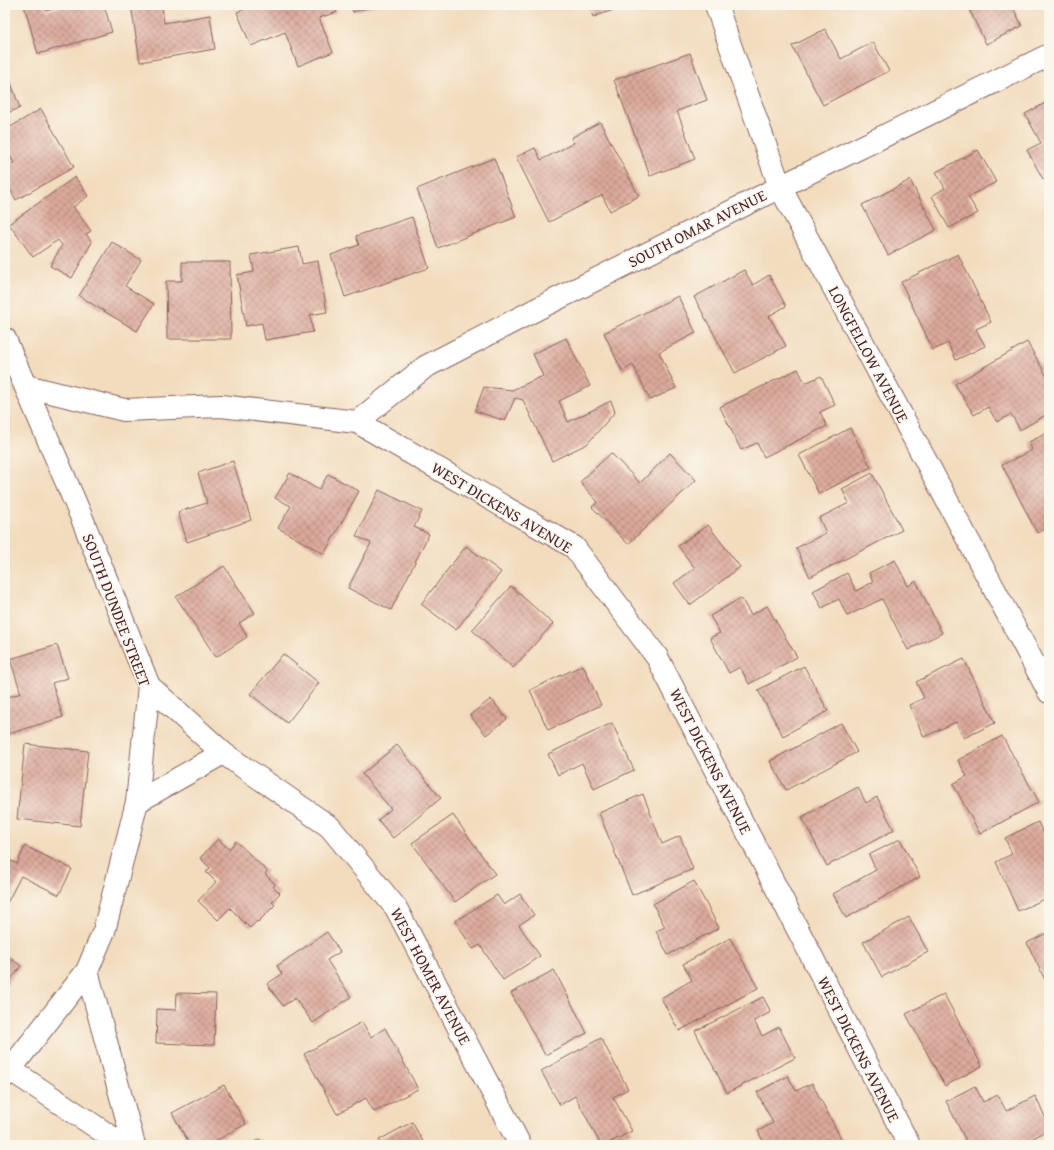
<svg xmlns="http://www.w3.org/2000/svg" width="1054" height="1150" viewBox="0 0 1054 1150" font-family="'Gentium Book Plus',serif">
  <defs>
    <pattern id="building-cross-hatch" width="8" height="8" patternUnits="userSpaceOnUse"><rect width="8" height="8" fill="#dba99b"/><path d="M0 0l8 8M0 8l8-8" fill="none" stroke="#b4897f"/></pattern>
  </defs>
  <rect width="100%" height="100%" fill="#fbf7ec"/>
  <filter id="ink" filterUnits="userSpaceOnUse"><feTurbulence type="fractalNoise" baseFrequency=".025" numOctaves="2"/><feDisplacementMap in="SourceGraphic" scale="8" xChannelSelector="R" yChannelSelector="G"/><feConvolveMatrix kernelMatrix="1 2 1 2 8 2 1 2 1" color-interpolation-filters="sRGB"/></filter>
  <filter id="wash" filterUnits="userSpaceOnUse"><feTurbulence type="fractalNoise" baseFrequency=".012" numOctaves="4" result="noise"/><feDisplacementMap in="SourceGraphic" scale="16" xChannelSelector="R" yChannelSelector="G"/><feGaussianBlur stdDeviation="0.9" result="paint"/><feColorMatrix in="noise" values="0 0 0 0 0 0 0 0 0 0 0 0 0 0 0 0 0 1.4 0 .05"/><feComposite in="paint" operator="in"/></filter>
  <g filter="url(#wash)">
    <rect width="100%" height="100%" fill="#f2dcbd"/>
    <g id="blocks">
      <path fill="url(#building-cross-hatch)" d="M24 5H44L46 11 66 5H104L112 32 38 54Z
        M131 5H162L164 23 210 15 215 49 140 62Z
        M256 5H334L337 12 319 18 333 52 298 66 285 32 251 46 237 12Z
        M352 5H377L353 12Z
        M589 5H628L593 17Z
        M967 5H1012L1022 26 986 44Z
        M825 29 841 59 873 42 889 71 823 105 792 46Z
        M690 53 707 100 677 111 695 159 650 176 614 80Z
        M5 67 20 108 5 114Z
        M1049 101V176L1043 179 1027 150 1041 143 1025 114Z
        M41 109 74 167 16 200 5 180V168L14 163 5 147V130Z
        M600 122 639 196 610 211 602 195 549 222 516 157 535 148 541 160 574 143 571 138Z
        M978 150 996 182 968 197 978 213 949 228 932 196 945 188 936 172Z
        M494 158 516 217 438 248 417 189Z
        M75 177 88 196 73 207 91 231 86 234 92 242 72 278 50 266 62 245 58 240 33 257 9 224Z
        M910 180 936 230 888 255 862 205Z
        M412 217 429 268 345 297 331 255 359 245 356 236Z
        M112 242 141 260 125 286 154 304 137 331 79 296Z
        M299 247 302 264 318 261 327 312 310 315 313 332 265 340 262 323 246 326 237 275 254 272 251 255Z
        M958 254 991 322 976 329 985 346 956 360 948 343 933 350 901 282Z
        M182 262H230L231 339H167L166 281H182Z
        M744 270 753 285 769 275 786 306 769 316 786 346 735 373 694 297Z
        M678 296 696 333 659 352 676 388 650 400 633 365 622 371 604 333Z
        M566 338 590 386 559 401 568 422 611 401 615 412 587 444 552 461 523 400 515 398 505 421 475 411 484 387 512 390 543 376 533 354Z
        M1027 342 1049 380V413L1020 430 1011 414 997 422 988 407 974 415 955 384Z
        M798 369 805 383 821 376 835 405 820 412 827 426 764 457 757 443 741 450 720 407Z
        M850 428 871 467 819 494 799 455Z
        M1049 432V527L1037 533 1002 465 1032 450 1029 442Z
        M611 453 640 483 670 453 696 480 628 544 592 507 598 502 580 482Z
        M233 461 251 520 187 542 178 512 207 503 198 473Z
        M290 473 319 490 328 474 359 491 324 554 278 528 291 506 275 498Z
        M872 473 902 530 810 577 796 548 826 533 819 518 849 503 842 489Z
        M379 490 422 511 414 527 429 534 391 610 348 588 371 543 356 536Z
        M708 525 740 567 690 605 674 583 695 568 678 546Z
        M466 546 501 572 456 630 421 604Z
        M895 560 908 586 916 581 942 633 908 650 882 599 847 616 839 599 822 608 813 591 847 573 856 591 873 582 869 573Z
        M224 566 255 613 239 623 247 637 216 657 176 597Z
        M511 586 553 624 513 668 472 630Z
        M741 598 751 615 767 606 797 657 749 684 740 667 729 673 710 638 720 633 710 616Z
        M57 645 68 678 52 683 63 717 5 735V698L21 693 10 659Z
        M283 654 319 683 287 723 250 694Z
        M964 659 995 723 964 738 956 722 924 737 909 705 924 698 916 682Z
        M583 665 601 705 548 730 530 690Z
        M804 666 828 711 783 736 758 690Z
        M491 699 507 719 486 735 470 715Z
        M612 723 634 770 594 789 582 763 558 775 548 754Z
        M841 723 857 752 786 790 770 761Z
        M1002 736 1039 802 980 834 953 784 967 776 958 760Z
        M25 744 88 751 80 826 17 819Z
        M397 745 441 798 393 838 378 820 391 809 362 774Z
        M858 787 866 803 877 797 894 830 827 866 802 817Z
        M643 794 662 844 680 836 693 869 632 895 599 813Z
        M453 815 495 874 455 902 412 843Z
        M1038 822 1046 839 1049 837V897L1018 911 996 862 1012 854 1005 838Z
        M218 839 229 849 236 841 267 871 265 874 275 884 273 887 280 893 272 902 275 905 258 922 257 921 250 928 230 908 218 920 198 901 216 882 206 872 210 868 200 858Z
        M900 839 920 877 846 918 833 894 876 870 869 855Z
        M25 846 72 869 59 895 21 876 7 903 5 902V858L17 864Z
        M694 881 719 928 668 955 656 931 665 927 653 904Z
        M520 894 534 915 519 925 540 956 503 980 480 945 473 949 455 921 497 895 504 905Z
        M909 917 928 952 882 977 863 942Z
        M327 932 340 952 327 960 351 997 313 1023 295 998 283 1006 267 984 282 974 277 966Z
        M1049 932V988L1027 943Z
        M730 938 758 988 679 1031 661 998 692 980 683 964Z
        M5 954 21 966 5 987Z
        M554 970 587 1033 545 1055 511 993Z
        M177 993 216 994 214 1045 156 1043 157 1009 176 1010Z
        M944 994 982 1066 945 1086 906 1014Z
        M763 997 771 1012 754 1021 762 1036 779 1027 795 1058 727 1093 695 1031Z
        M362 1022 371 1037 385 1028 418 1089 374 1112 366 1098 337 1114 304 1054Z
        M601 1038 628 1089 613 1097 632 1131 605 1145H601L575 1096 560 1105 541 1071Z
        M788 1076 796 1091 812 1083 844 1144 842 1145H765L758 1131 773 1123 757 1092Z
        M224 1085 246 1124 208 1145H190L172 1113Z
        M975 1086 983 1102 998 1095 1006 1111 1035 1096 1049 1125V1130L1019 1145H968L946 1101Z
        M412 1122 425 1145H382L379 1140Z
        M260 1139 263 1145H248Z"/>
    </g>
  </g>
  <g filter="url(#ink)">
    <use href="#blocks" fill-opacity="0" stroke="#85615e" stroke-width="1"/>
    <g fill="none" stroke-linecap="round" stroke-linejoin="round">
      <defs>
        <path id="minor" d="M716 5 780 187 1049 692
          M5 339 81 516 149 686 137 802 104 931 87 971 5 1076
          M26 386 124 410 221 406 357 422 574 547 657 657 909 1145
          M357 422 425 367 539 308 780 187 1049 55
          M149 686 223 753
          M137 802 223 753 330 827 396 908 520 1145
          M87 971 134 1145
          M11 1070 123 1145"/>
      </defs>
      <use href="#minor" stroke="#85615e" stroke-width="24"/>
      <use href="#minor" stroke="#fff" stroke-width="22"/>
    </g>
  </g>
  <g text-anchor="middle" stroke-width="3.5" stroke-linejoin="round" paint-order="stroke">
    <g font-size="16" fill="#4a1f2b" stroke="#fbf7ec">
      <text transform="translate(697 228) rotate(-27)" y="6">SOUTH OMAR AVENUE</text>
      <text transform="translate(869 354) rotate(62)" y="6">LONGFELLOW AVENUE</text>
      <text transform="translate(502 507) rotate(31)" y="6">WEST DICKENS AVENUE</text>
      <text transform="translate(117 610) rotate(69)" y="6">SOUTH DUNDEE STREET</text>
      <text transform="translate(711 761) rotate(63)" y="6">WEST DICKENS AVENUE</text>
      <text transform="translate(431 976) rotate(62)" y="6">WEST HOMER AVENUE</text>
      <text transform="translate(859 1049) rotate(63)" y="6">WEST DICKENS AVENUE</text>
    </g>
  </g>
  <rect width="1054" height="1150" fill="none" stroke="#fbf7ec" stroke-width="20"/>
</svg>
